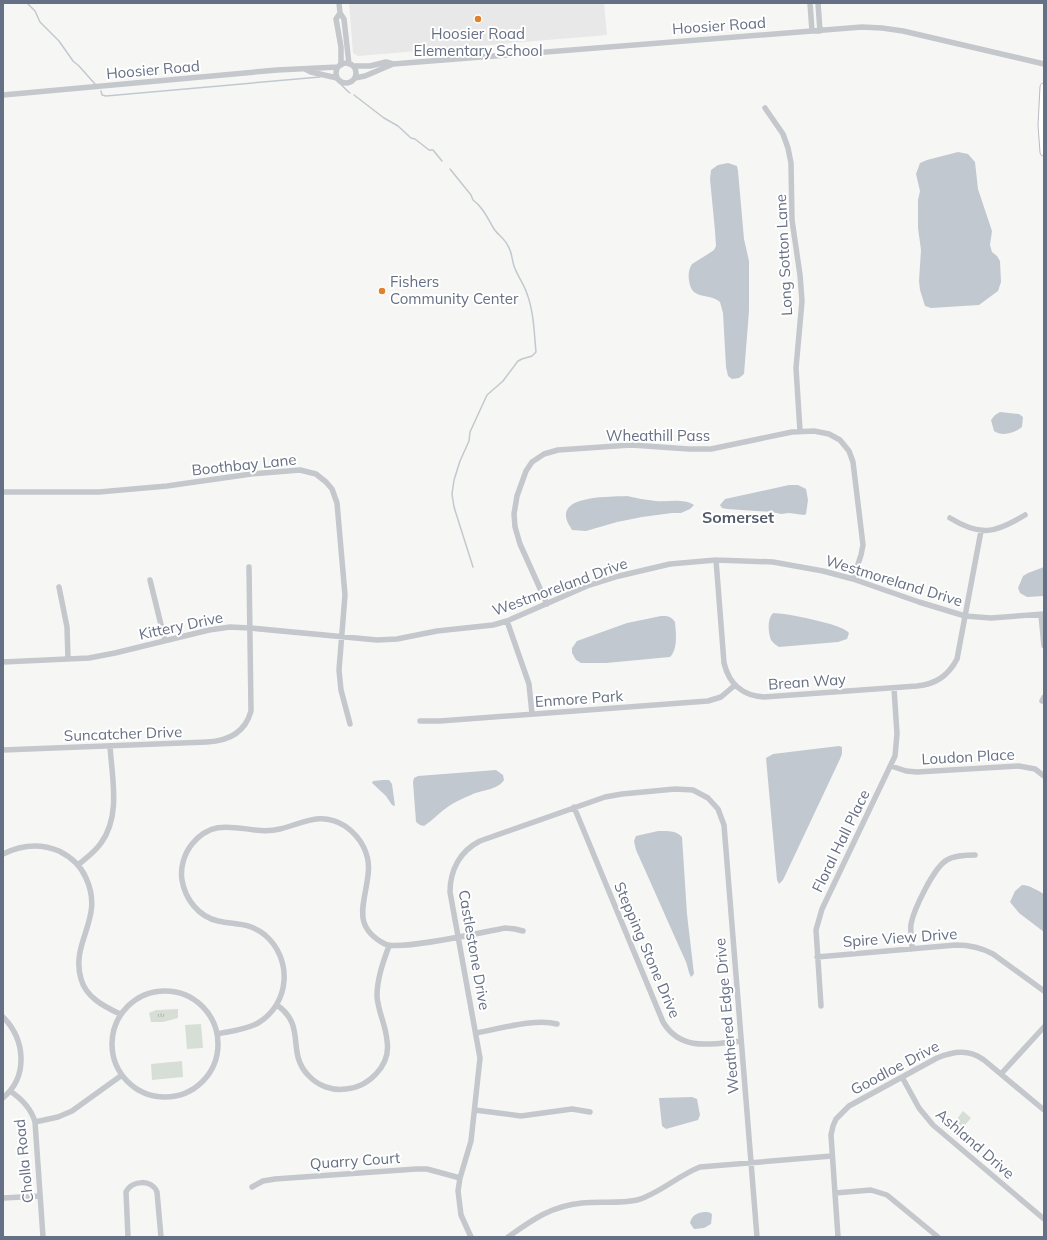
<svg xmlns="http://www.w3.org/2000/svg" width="1047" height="1240" viewBox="0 0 1047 1240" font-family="Mulish,sans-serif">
  <defs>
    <pattern id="park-tufts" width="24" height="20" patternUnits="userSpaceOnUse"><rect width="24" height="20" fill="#d6ded5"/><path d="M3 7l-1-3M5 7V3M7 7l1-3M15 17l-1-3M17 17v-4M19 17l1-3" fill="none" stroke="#b1b8b2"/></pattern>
  </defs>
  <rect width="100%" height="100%" fill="#f6f7f4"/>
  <path fill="#e7e8e7" d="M349 3H604L607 35 358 56 353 53Z"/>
  <path fill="#d6ded5" d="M201 1024 203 1048 187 1049 185 1025Z
    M182 1061 183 1077 152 1080 151 1064Z
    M963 1111 971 1118 960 1131 953 1124Z"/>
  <path fill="url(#park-tufts)" d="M178 1009V1018L163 1022H151L149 1013 156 1010Z"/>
  <path fill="#c2c8d0" d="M958 152 968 154 975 162 978 189 992 231 990 245 992 252 997 256 1000 261 1001 282 998 291 979 305 931 308 925 306 920 290 919 281 921 250 918 228V200L920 191 916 174 920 163 927 160Z
    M728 163 737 166 738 171 744 239 749 261V311L744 374 739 378 732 379 728 376 726 367 723 313 720 302C708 292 691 301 689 280 688 274 689 269 692 264L708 254 714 250 716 246 715 231 710 179 711 170 718 165Z
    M1000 412 1019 414 1023 417 1022 427C1015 433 1002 437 994 431L991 420 995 415Z
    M789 485H798L806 489 808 500 806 514 804 515 789 513 781 514 772 512 727 509 722 508 720 505 725 499Z
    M627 496C636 498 646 500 656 501 669 502 683 498 694 505L690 509 681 513H672L642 517 617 522 586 531 572 530C570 526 566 521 566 516 564 495 613 497 627 496Z
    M1044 567V596L1027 597 1020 593 1018 588 1023 576 1028 573Z
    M773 613C785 613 843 624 849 633L847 639 838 642 779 647C776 645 773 643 771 640 768 632 767 619 773 613Z
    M661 616C667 616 671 616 675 622 676 632 678 650 670 657L606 663H581L576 660 572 653V648L577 641 627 623Z
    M839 746 842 747V754L840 759 783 880 779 884 777 880 766 758 773 754Z
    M496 770 503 775 504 780C498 790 481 790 471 795 463 798 455 802 449 806 440 812 433 820 424 826L420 825 416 822 413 782 414 778 418 776Z
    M383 780H389L392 784 395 806 392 805 386 796 372 783 373 781Z
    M658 831C667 831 676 830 682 837L687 914 694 974 691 977C688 972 688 967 686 962 669 925 653 887 636 850L634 841 636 836Z
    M1022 885C1030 885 1038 891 1044 894V932L1019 913 1010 902 1015 891Z
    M692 1097 697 1099 700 1115 698 1120 666 1129 662 1126 659 1098Z
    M707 1212 711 1213 712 1215 711 1224 704 1228 694 1229 690 1223C692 1214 699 1212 707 1212Z"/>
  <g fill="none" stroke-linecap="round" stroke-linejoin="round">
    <path stroke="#c2c8d0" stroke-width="1.5" d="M27 3 35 11 40 22 59 41 73 61 79 66 95 84
      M336 80C341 83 344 89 350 93
      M101 91 102 95 106 96 320 77
      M354 95 384 118 398 126 411 138 415 139 429 150H433L442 161
      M450 169 471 195 473 200C483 207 488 219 494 229 498 235 505 239 508 246 512 252 512 260 514 266 517 275 523 283 526 291 534 311 534 332 536 352L532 356 522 359 518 361 503 381 487 395 470 432 469 441 460 461 454 480 452 494 454 507 473 567"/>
    <defs>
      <path id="major" d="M1044 87 1042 125 1044 152"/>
    </defs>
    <use href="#major" stroke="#b7babf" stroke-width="9"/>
    <path stroke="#c4c7cb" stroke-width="5.5" d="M339 3 340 13 336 19 341 47V65
      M810 3 812 31
      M818 3 820 31
      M340 13 344 19 349 64
      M336 73a10 10 0 1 1 20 0a10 10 0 1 1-20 0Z
      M353 66H370L386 62 393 64 862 27 882 28 903 31 1044 64
      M305 69 311 72 337 78
      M355 78 365 76 393 64
      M3 95 277 70 338 67
      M765 108 783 134 788 148 791 163 792 220 800 275 802 301 796 368 800 431
      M3 492H99L167 486 251 474 300 470 316 474 326 482 332 489 337 503 345 595 339 670 341 690 350 724
      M950 518C981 537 995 533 1025 515
      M716 560 724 663C729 684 743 696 764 697L917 686C936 684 948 676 957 659L981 531
      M150 580 165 641
      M59 587 67 627 68 659
      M547 604 520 544 515 527 514 514 517 496 526 471 532 462 544 454 558 450 631 445 689 449H711L792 432 814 431 829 434 840 440 849 451 853 462 863 545 861 555 853 579
      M1041 615 1044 646
      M507 621 529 684 532 714
      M3 662 89 658 115 653 209 630 230 627 250 628 377 640 397 639 437 631 493 625 507 621 587 586 619 576 670 564 716 560 773 562 823 571 853 579 919 602 965 616 991 618 1044 614
      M1042 701 1044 697
      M420 721H440L708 701 721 697 735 685
      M3 750 207 742C228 741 245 733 251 711L249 567
      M891 766 906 771 917 772 1019 766 1035 769 1044 776
      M574 807 663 1022C681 1052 712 1044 741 1041
      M3 854C21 845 40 843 59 851 71 857 81 866 86 878 105 919 70 941 81 979 86 997 103 1006 120 1014
      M78 865C86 858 95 852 101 843 121 816 112 778 110 746
      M912 949C912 941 910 932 911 924 914 909 934 867 947 860 955 855 966 855 975 855
      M817 957 956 945C970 945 982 948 993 954L1044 991
      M112 1044a53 53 0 1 1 106 0a53 53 0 1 1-106 0Z
      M277 1005C307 1026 286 1052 308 1075 318 1086 332 1091 346 1089 369 1087 391 1065 387 1041 386 1025 378 1012 377 996 377 979 383 962 389 946
      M821 1006 816 930 822 909 895 756 897 734 894 688
      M3 1017C25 1039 29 1076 3 1098
      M476 1033C499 1029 535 1018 557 1024
      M217 1034C231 1031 246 1030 258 1023 290 1004 293 959 265 935 249 922 236 925 218 921 199 917 185 899 182 880 180 868 184 854 192 844 211 821 230 827 255 830 263 831 272 831 280 829 304 823 321 811 345 826 361 837 371 855 368 875 365 904 351 926 385 944 399 951 484 932 505 928L515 929 523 931
      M1001 1074 1044 1027
      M902 1077 919 1108 933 1125 1044 1219
      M10 1091C22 1099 31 1108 35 1122L43 1237
      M475 1110 521 1116 572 1109 590 1112
      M35 1122 58 1117 72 1111 122 1075
      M252 1187 263 1181 275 1179 416 1169H427L460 1178
      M835 1193 871 1190 887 1195 938 1237
      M3 1198 40 1196
      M128 1237 126 1192C132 1180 152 1179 157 1192L161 1237
      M471 1237 461 1215 458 1191 460 1178 471 1141 480 1058 450 892C450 870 460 851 480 841L605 797 622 794 675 789 693 790 708 798 718 809 724 825 757 1237
      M508 1237C532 1220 551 1206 582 1203 600 1201 619 1204 637 1200 657 1195 679 1175 700 1167L832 1156
      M838 1237 831 1135 833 1126 836 1119 849 1106 937 1058C954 1051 969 1049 984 1060L1044 1110"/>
    <use href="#major" stroke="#fff" stroke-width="7"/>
  </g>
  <g fill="#e0822b" stroke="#fff" stroke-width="1.5">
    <circle cx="478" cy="19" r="4"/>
    <circle cx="382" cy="291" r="4"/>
  </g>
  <g text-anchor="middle" stroke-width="4" stroke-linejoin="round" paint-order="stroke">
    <g font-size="15" fill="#667084" stroke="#fff">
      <text transform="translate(719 26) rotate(-4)" y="5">Hoosier Road</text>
      <text transform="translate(153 70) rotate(-5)" y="5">Hoosier Road</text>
      <text transform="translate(784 255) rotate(-93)" y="5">Long Sotton Lane</text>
      <text x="658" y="441">Wheathill Pass</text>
      <text transform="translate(244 465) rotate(-6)" y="5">Boothbay Lane</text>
      <text transform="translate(894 581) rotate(17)" y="5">Westmoreland Drive</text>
      <text transform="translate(560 587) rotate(-20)" y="5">Westmoreland Drive</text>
      <text transform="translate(181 626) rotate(-12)" y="5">Kittery Drive</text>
      <text transform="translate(807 682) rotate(-4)" y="5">Brean Way</text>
      <text transform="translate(579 699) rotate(-4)" y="5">Enmore Park</text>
      <text transform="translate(123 734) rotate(-2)" y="5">Suncatcher Drive</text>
      <text transform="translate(968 757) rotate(-3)" y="5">Loudon Place</text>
      <text transform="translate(841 841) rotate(-64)" y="5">Floral Hall Place</text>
      <text transform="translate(900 938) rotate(-4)" y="5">Spire View Drive</text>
      <text transform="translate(474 950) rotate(80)" y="5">Castlestone Drive</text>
      <text transform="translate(647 950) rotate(67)" y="5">Stepping Stone Drive</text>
      <text transform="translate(727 1016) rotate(-95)" y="5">Weathered Edge Drive</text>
      <text transform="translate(895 1068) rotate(-28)" y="5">Goodloe Drive</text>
      <text transform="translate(975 1144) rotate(41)" y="5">Ashland Drive</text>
      <text transform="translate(24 1161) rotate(-96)" y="5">Cholla Road</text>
      <text transform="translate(355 1161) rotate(-4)" y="5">Quarry Court</text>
    </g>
    <g font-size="15" fill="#667084" stroke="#fff">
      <text x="478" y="39">Hoosier Road<tspan x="478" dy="17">Elementary School</tspan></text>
      <text x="390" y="287" text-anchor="start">Fishers<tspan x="390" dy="17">Community Center</tspan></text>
    </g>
    <g font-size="16" font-weight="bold" fill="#545b6a" stroke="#fff">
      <text x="738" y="523">Somerset</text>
    </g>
  </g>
  <rect width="1047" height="1240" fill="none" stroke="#667084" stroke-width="8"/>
</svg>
